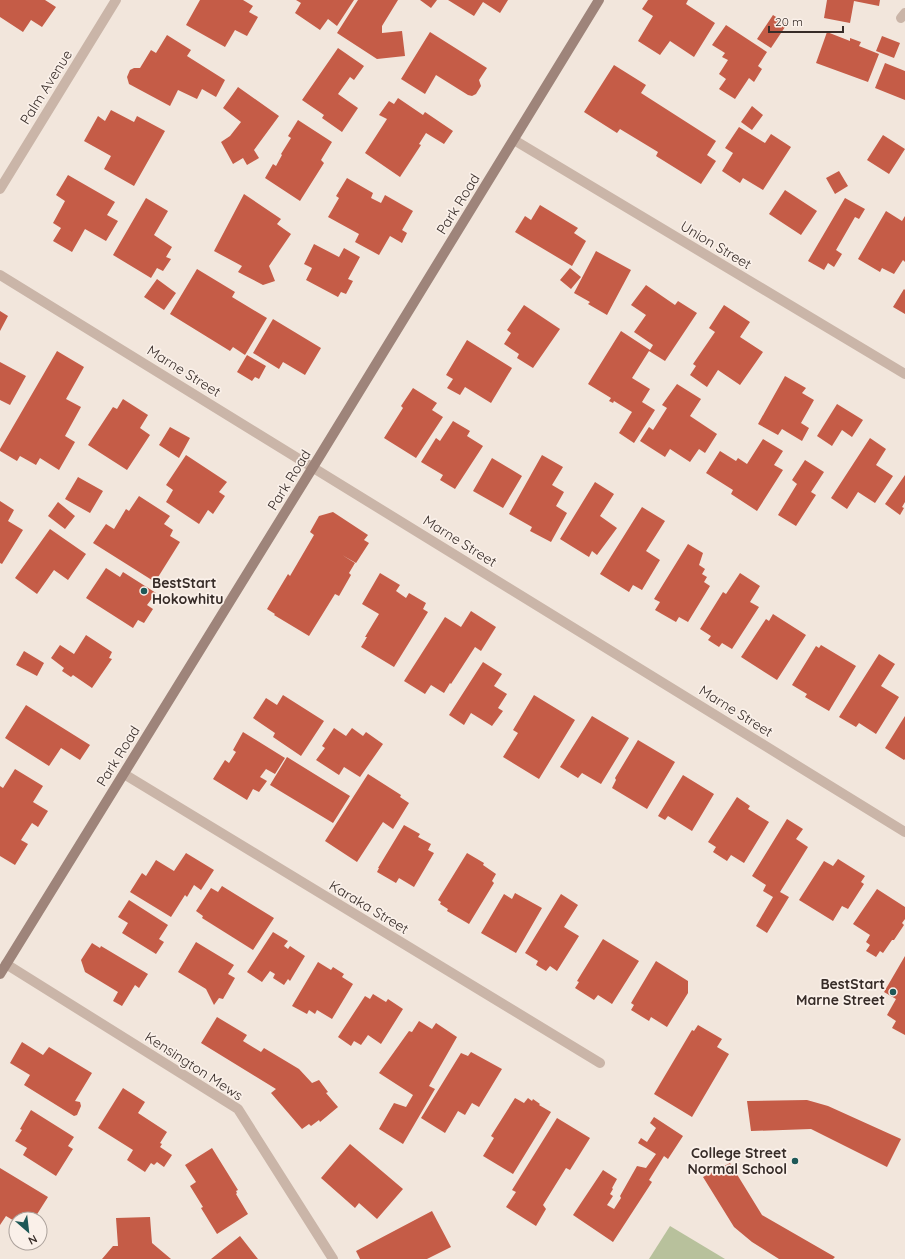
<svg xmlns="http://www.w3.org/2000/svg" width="905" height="1259" viewBox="0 0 905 1259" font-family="Quicksand,sans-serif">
  <rect width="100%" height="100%" fill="#f2e6dc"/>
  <path fill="#b8c19c" d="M670 1226 725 1259H649Z"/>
  <path fill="#c55c47" d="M0 0H45L56 7 42 27 31 20 23 32 0 17Z
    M200 0H243L253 6 249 12 258 17 247 36 235 30 225 47 186 25Z
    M296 0H354L337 26 328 19 320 30 295 13 301 3Z
    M358 0H398L382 26V33L402 31 405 56 377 59 337 33Z
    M420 0H437L431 8Z
    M448 0H508L500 13 483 2 474 16Z
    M648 0H688L686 4 715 23 694 57 670 41 660 55 638 41 653 16 642 9Z
    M827 0H880L879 6 854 1 850 23 824 18Z
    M773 15 787 24 771 48 757 39Z
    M726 25 767 52 758 66 762 69 754 82 749 78 735 99 719 89 726 79 719 74 728 60 722 57 725 53 712 45Z
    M430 32 487 68 479 80 481 86 476 94 472 96 468 95 436 75 425 94 401 79Z
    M827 32 850 41V38L861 42 859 46 879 54 868 82 816 63Z
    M167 35 191 50 187 56 225 80 216 97 202 89 197 99 178 90 170 106 129 84 127 77 130 70 134 68H140L151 50 156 53Z
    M882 36 900 43 894 58 876 51Z
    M338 48 364 66 354 80 350 77 338 94 358 108 342 132 322 118 324 115 302 100Z
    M885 63 905 71V100L875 88Z
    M614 65 646 85 641 93 716 141 707 155 716 161 701 184 656 156 658 152 620 129 617 133 584 112Z
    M238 87 279 116 254 150 259 158 247 165 243 158 233 164 221 142 230 136 241 122 223 108Z
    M398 98 423 115 425 112 453 131 444 144 426 133 419 144 421 145 400 177 365 153 387 119 379 115 389 101 394 104Z
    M752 106 763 115 752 130 741 122Z
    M111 110 134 122 137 116 165 131 134 186 104 169 111 156 84 141 98 116 105 121Z
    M298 120 332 142 321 160 324 163 300 201 265 178 273 164 276 166 282 155 281 154 291 138 288 136Z
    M739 127 765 143 771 134 791 147 763 190 743 178 740 183 722 171 733 153 725 148Z
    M883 135 905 149 889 174 867 160Z
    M839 171 848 186 835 194 826 178Z
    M68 175 115 202 107 215 118 221 106 241 85 229 72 252 53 241 61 228 53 223 65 201 56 195Z
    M347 178 373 193 371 198 381 203 385 195 413 211 402 230 407 233 402 243 390 236 379 255 355 242 359 234 328 217 339 198 336 196Z
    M785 190 817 211 801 235 769 214Z
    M244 194 281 219 277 224 291 234 269 266 275 281 263 285 238 272 242 266 214 251Z
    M146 198 168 211 154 235 172 247 166 257 171 259 163 271 157 268 151 278 113 255Z
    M845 198 865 209 859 219 855 217 836 250 842 254 834 267 828 263 824 270 808 261Z
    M540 205 578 228 574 233 586 241 572 266 515 232 525 216 531 220Z
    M886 211 902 221 905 216V262L903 260 894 274 882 268 880 272 858 259Z
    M314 244 339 257 344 248 360 257 348 279 353 281 346 294 341 292 338 297 306 280 312 268 304 264Z
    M596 251 631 270 607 315 588 304 590 302 574 293Z
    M570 268 581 277 571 289 560 280Z
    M197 269 235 292 232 297 267 318 245 355 233 347 230 351 170 314Z
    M157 279 176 293 164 310 144 297Z
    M646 285 675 305 678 301 697 313 665 361 649 351 632 378 650 389 642 402 655 410 634 443 619 433 632 412 614 401 613 403 609 401 611 398 588 384 621 331 650 350 653 345 634 332 646 315 631 305Z
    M904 289 905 290V314L893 307Z
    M524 305 560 329 533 368 517 358 519 354 504 344 511 333 507 330Z
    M724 305 750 322 740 337 763 352 740 385 718 370 707 387 690 375 696 366 693 364 715 332 709 328Z
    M0 311 8 316 0 331Z
    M273 319 321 348 305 375 283 362 279 369 253 353Z
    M467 340 512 368 491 403 465 387 460 395 447 388 453 379 446 375Z
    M57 351 84 367 66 399 81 407 65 436 75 442 59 470 40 458 36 465 20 456 17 461 0 451V449Z
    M247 355 266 366 259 379 255 377 252 381 237 372Z
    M0 362 26 376 10 405 0 400Z
    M785 376 806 388 802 393 814 400 801 423 809 428 802 441 782 429 778 435 758 424Z
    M677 384 701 399 690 416 717 434 705 453 699 449 690 462 670 449 665 457 640 441 649 427 653 430 667 408 662 405Z
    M413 388 437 403 432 410 443 417 416 458 384 438 403 408 401 406Z
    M123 399 148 415 140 428 150 435 127 470 88 445 113 407 117 409Z
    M837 404 863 420 852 437 842 430 832 446 817 436Z
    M453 421 470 431 467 436 483 446 455 489 440 480 443 475 421 462 436 438 440 441Z
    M170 427 190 438 179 458 159 445Z
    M870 438 886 449 876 465 893 476 875 503 858 492 847 509 831 498Z
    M763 439 783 451 774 465 783 470 757 511 731 494 733 490 706 473 720 451 736 461 738 458 747 464Z
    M186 455 227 482 219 492 225 496 213 514 208 510 199 524 166 502 173 490 166 485Z
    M542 455 563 467 552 485 564 492 556 506 567 513 551 542 530 531 532 527 509 514Z
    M492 458 522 476 503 508 473 491Z
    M805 460 824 472 811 492 816 495 796 526 778 515 797 484 792 480Z
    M905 475V502L902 507 904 508 900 515 885 504Z
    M78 477 103 491 90 513 65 499Z
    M595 482 614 494 600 516 617 528 597 555 592 551 589 557 560 539Z
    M139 496 170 516 164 524 173 530 170 536 180 542 155 582 93 543 106 524 114 529 126 509 129 511Z
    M0 501 14 510 8 521 23 530 2 564 0 563Z
    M58 502 75 516 65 529 48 516Z
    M642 507 665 521 646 551 660 560 642 590 633 585 629 592 600 574Z
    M333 512 368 535 364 540 369 543 356 563 342 555 355 563 349 573 351 575 339 596 335 594 309 636 274 615 275 614 267 609 288 574 290 576 314 535 310 532 319 516Z
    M50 529 86 554 68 580 54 570 37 594 15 578Z
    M688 544 703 553 699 565 705 569 702 574 707 577 704 582 710 586 688 622 679 617 676 622 655 610 660 602 654 599Z
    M106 568 120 577 123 572 156 593 147 605 153 609 144 623 138 620 133 628 86 598Z
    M380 573 400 585 396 591 406 598 409 593 426 603 423 609 428 612 394 667 361 647 367 637H365L379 614 362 604Z
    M740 573 760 586 750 602 759 607 732 649 722 643 719 647 708 640 711 636 700 629 723 592 726 594Z
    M471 611 496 627 481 651 475 647 451 684 450 683 444 693 431 685 425 694 404 681 445 617 461 627Z
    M773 614 806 635 777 680 741 657 766 619 769 621Z
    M86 635 112 652 109 658 112 659 92 688 73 675 71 677 62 671 64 668 51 658 60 645 74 654Z
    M821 645 856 666 829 711 805 697 807 694 792 685 816 646 819 648Z
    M24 651 44 663 37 676 16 665Z
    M879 654 895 664 881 686 899 697 876 734 859 723 856 727 839 717Z
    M483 662 502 674 494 686 507 694 498 708 503 711 492 726 471 713 464 725 449 715Z
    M283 695 324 721 301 756 273 737 275 733 253 718 266 698 277 705Z
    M534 695 575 720 539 779 503 757 518 733 513 730Z
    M26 705 90 745 80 760 61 748 49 766 5 738Z
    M592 716 629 738 601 784 582 773 578 778 560 767Z
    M905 716V759L904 760 885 748Z
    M334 728 346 736 352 728 363 736 366 732 383 744 360 777 344 767 339 775 316 760 325 748 322 746Z
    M243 732 285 758 275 774 266 769 260 777 267 781 259 792 253 789 247 800 213 779 225 760 229 763 236 752 233 750Z
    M638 740 675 762 647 809 612 788 616 780 615 778Z
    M287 757 350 796 333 823 270 785Z
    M15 769 43 786 33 802 48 811 38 827 32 823 21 840 28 844 15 865 0 856V786L3 788Z
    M368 774 401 795 400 797 409 803 393 829 383 822 357 862 325 841Z
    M683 775 714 794 692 831 668 816 665 820 658 816Z
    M737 797 750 806 748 809 769 822 744 863 731 855 727 861 713 852 716 847 708 842Z
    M787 819 803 829 796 839 808 847 780 892 789 897 767 933 756 926 773 897 763 891 766 885 752 876Z
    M404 825 420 834 418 837 431 844 428 850 434 853 414 887 399 878 396 883 377 872 379 868H378Z
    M186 853 214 870 201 890 194 885 187 897 185 895 171 917 130 892 142 873 146 876 156 860 174 871Z
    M467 853 484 863 483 865 496 874 492 881 494 883 469 924 447 911 448 909 440 904 441 902 438 900Z
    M838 859 865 876 861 882 864 884 848 909 842 906 833 921 799 900 824 861 833 866Z
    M222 886 274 918 253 950 202 918 203 916 196 911 211 888 218 892Z
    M877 889 905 907V919L902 923 904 925 894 940H892L883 953 880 951 876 957 866 951 870 945 866 942 870 935 853 924Z
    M515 893 542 908 516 953 481 933 504 894 512 899Z
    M561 894 578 905 564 927 579 936 557 971 550 966 546 971 536 965 538 961 525 953Z
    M129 900 168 925 159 939 164 942 156 954 122 933 128 923 118 917Z
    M273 932 288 941 284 946 288 949 290 946 305 956 290 981 288 979 284 985 273 978 275 974 270 971 262 982 247 972Z
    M603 939 639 961 612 1004 598 995 594 1000 575 988 579 982 577 981Z
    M196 942 234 965 228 974 235 978 223 999 219 998 214 1005 206 989 178 972Z
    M92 943 100 948 101 946 148 974 139 988 135 985 122 1006 113 1001 118 992 85 972 81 960Z
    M905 956V1035L892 1028 896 1021 887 1015 896 999 884 992Z
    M656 961 688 981V993L667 1027 651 1017 649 1021 631 1010 634 1005 631 1003Z
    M318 962 331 970 333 967 344 974 342 977 353 984 332 1019 317 1010 315 1014 309 1010 307 1014 292 1006Z
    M373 994 386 1002 388 999 403 1009 381 1044 368 1035 361 1045 354 1041 351 1046 338 1037 365 996 370 999Z
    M217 1017 247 1035 243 1041 261 1052 264 1048 299 1069 312 1083 319 1080 328 1092 326 1093 338 1107 320 1122 319 1120 311 1126 309 1124 302 1129 271 1093 276 1089 201 1043Z
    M419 1021 432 1029 436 1023 457 1037 429 1086 435 1089 403 1144 379 1129 394 1103 406 1107 413 1095 379 1073 409 1031 412 1032Z
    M698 1025 722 1039 717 1047 729 1054 692 1117 654 1094 692 1030 694 1031Z
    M22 1042 43 1055 49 1047 92 1073 75 1101 80 1102 81 1106 77 1115 74 1116 24 1085 30 1075 10 1063Z
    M471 1052 502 1069 479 1107 472 1103 465 1115 458 1111 445 1133 421 1118 461 1053 468 1056Z
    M123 1088 145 1102 138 1113 167 1132 160 1143 162 1144 160 1147 172 1155 164 1167 157 1162 154 1165 151 1163 145 1172 127 1160 133 1150 98 1128Z
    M515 1098 524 1103 528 1098 532 1101 533 1099 540 1104 539 1105 551 1112 513 1174 483 1156 494 1138 491 1136Z
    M807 1100 828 1106 901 1139 887 1167 811 1129 751 1131 747 1101Z
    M31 1110 74 1137 68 1146 73 1149 56 1176 23 1155 27 1148 15 1141 22 1130 20 1129Z
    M654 1117 683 1136 668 1159 664 1156 649 1180 652 1182 613 1242 573 1215 603 1170 617 1179 612 1188 613 1189 610 1194 613 1196 607 1205 614 1209 621 1198 620 1196 637 1166 646 1168 656 1154 638 1143 641 1138 647 1142 656 1128 650 1123Z
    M557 1118 590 1138 570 1170 566 1168 543 1205 546 1209 536 1226 506 1207 516 1192 512 1190Z
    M350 1144 403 1189 377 1219 359 1203 355 1208 321 1178Z
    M212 1148 238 1190 236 1191 237 1193 236 1194 248 1214 217 1234 201 1208 203 1207 190 1186 196 1182 185 1165Z
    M730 1163 762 1215 835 1257 833 1259H779L752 1242 734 1227 703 1177Z
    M0 1168 48 1197 34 1219H16V1222L6 1216 0 1225Z
    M432 1211 451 1247 427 1259H360L356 1251Z
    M150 1217 152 1243 171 1259H102L113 1246H118L116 1218Z
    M240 1236 258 1259H211Z"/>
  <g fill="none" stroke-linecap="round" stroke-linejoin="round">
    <path stroke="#cab5a8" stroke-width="10" d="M901 18 905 13
      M514 140 905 374
      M0 189 116 0
      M0 275 905 832
      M124 774 600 1063
      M6 964 238 1109 333 1259"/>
    <path stroke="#9e847a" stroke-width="10" d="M0 974 313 467 599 0"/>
  </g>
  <g fill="#1e5857" stroke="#faf0e9" stroke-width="1.5">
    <circle cx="144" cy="591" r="4"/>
    <circle cx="893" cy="992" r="4"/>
    <circle cx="795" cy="1161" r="4"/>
  </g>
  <g text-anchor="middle" stroke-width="3.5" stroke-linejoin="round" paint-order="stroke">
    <g font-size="14" fill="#372c28" stroke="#faf0e9">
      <text transform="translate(46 87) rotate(-58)" y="5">Palm Avenue</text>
      <text transform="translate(458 204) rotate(-58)" y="5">Park Road</text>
      <text transform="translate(716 245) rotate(31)" y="5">Union Street</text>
      <text transform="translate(184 371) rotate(32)" y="5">Marne Street</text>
      <text transform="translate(289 480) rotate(-58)" y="5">Park Road</text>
      <text transform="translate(460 541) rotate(32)" y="5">Marne Street</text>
      <text transform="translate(736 711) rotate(32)" y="5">Marne Street</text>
      <text transform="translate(118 756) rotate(-58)" y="5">Park Road</text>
      <text transform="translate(369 907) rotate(31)" y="5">Karaka Street</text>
      <text transform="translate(194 1066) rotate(33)" y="5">Kensington Mews</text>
    </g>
    <g font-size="14" font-weight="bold" fill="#372c28" stroke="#faf0e9" text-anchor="end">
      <text x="152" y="588" text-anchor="start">BestStart<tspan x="152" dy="16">Hokowhitu</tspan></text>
      <text x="885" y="989">BestStart<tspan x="885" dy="16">Marne Street</tspan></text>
      <text x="787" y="1158">College Street<tspan x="787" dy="16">Normal School</tspan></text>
    </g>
  </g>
  <g transform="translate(28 1231) rotate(152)"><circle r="19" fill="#faf0e9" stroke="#aca29c"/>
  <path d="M0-3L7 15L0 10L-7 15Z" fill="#1e5857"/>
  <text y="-6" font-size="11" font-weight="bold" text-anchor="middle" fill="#372c28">N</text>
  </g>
  <path d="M769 26v6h74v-6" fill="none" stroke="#372c28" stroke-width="2"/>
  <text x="775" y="26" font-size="12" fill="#372c28" stroke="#faf0e9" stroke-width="3" paint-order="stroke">20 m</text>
</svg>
